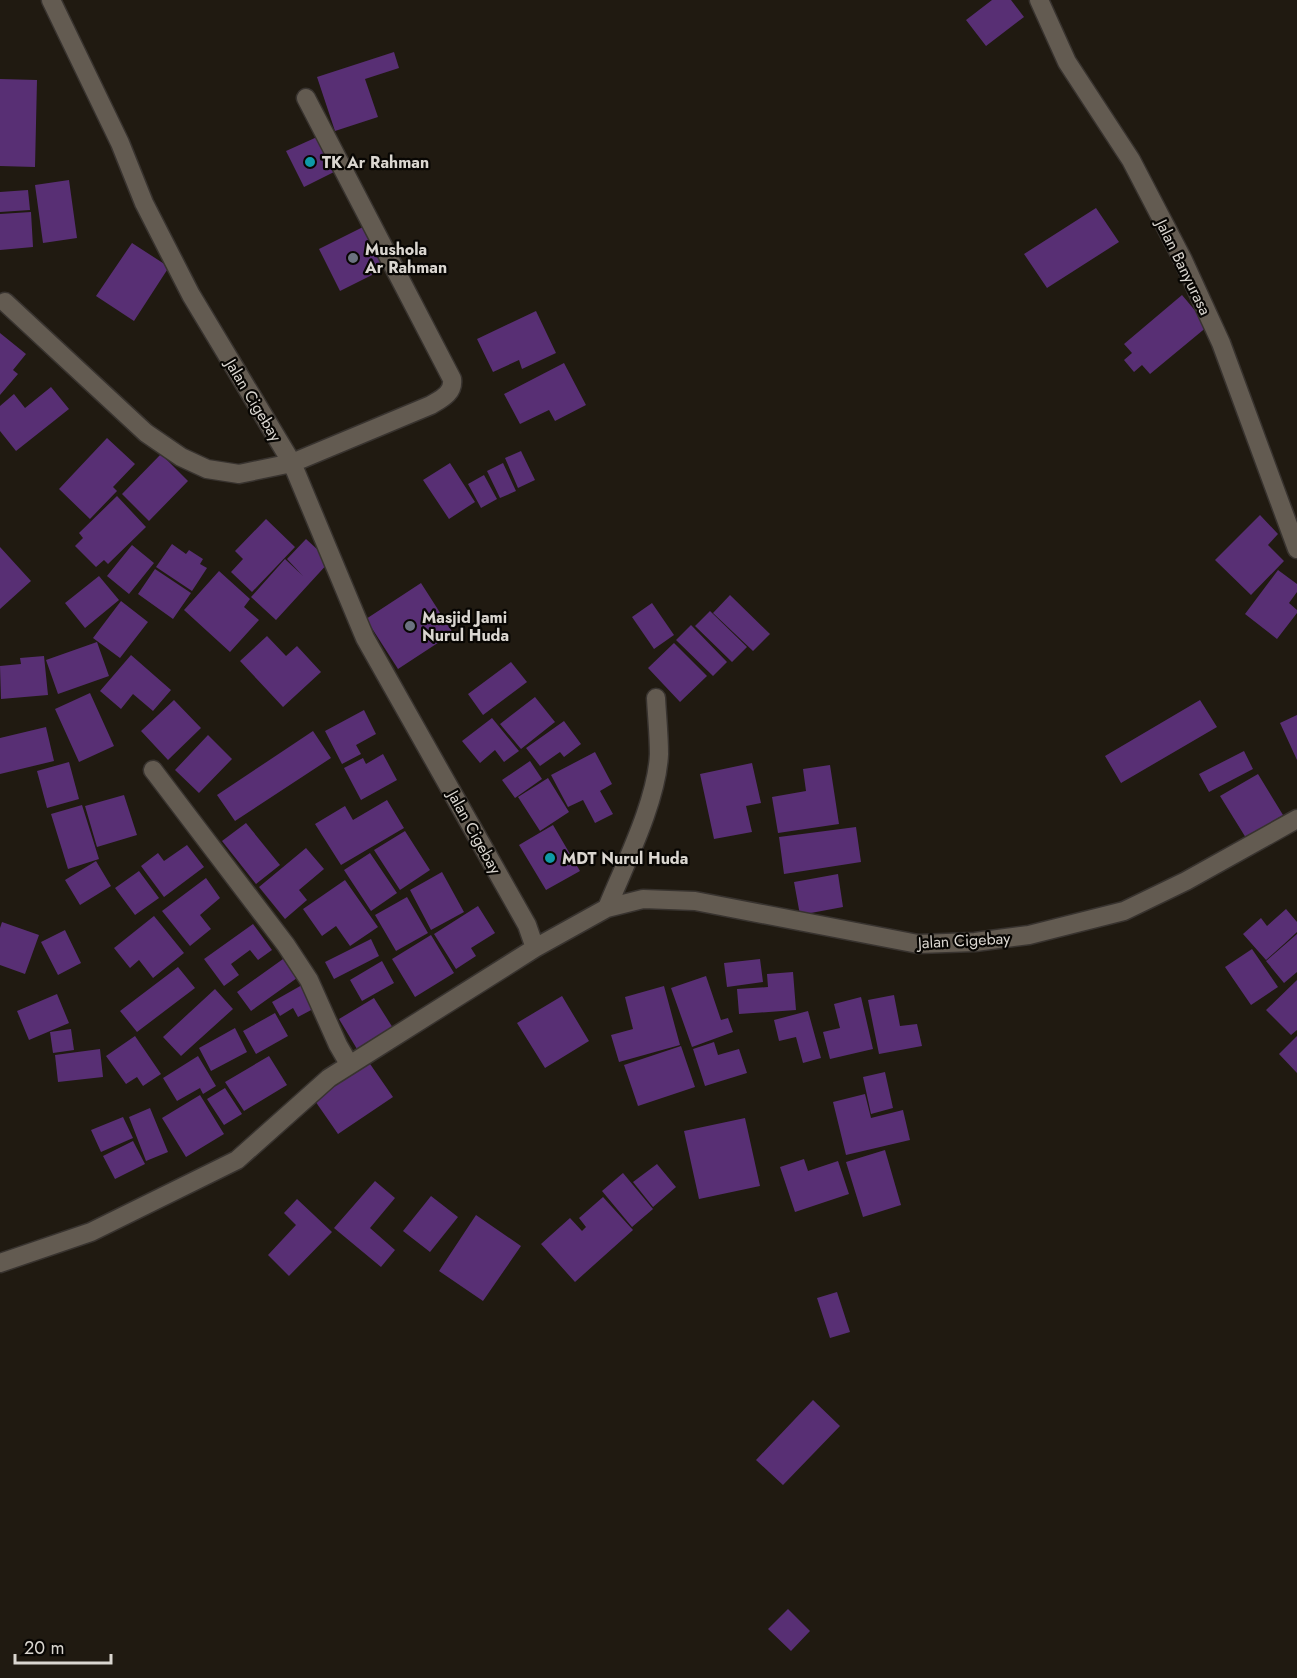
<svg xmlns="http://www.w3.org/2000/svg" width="1297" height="1678" viewBox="0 0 1297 1678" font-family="Jost,sans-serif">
  <rect width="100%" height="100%" fill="#201a11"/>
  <path fill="#582f74" d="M992 0H1011L1024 17 986 46 966 20Z
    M394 52 399 68 365 79 378 117 335 131 317 77Z
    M0 79 37 80 35 167 0 166Z
    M317 137 334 172 304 187 286 151Z
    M69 180 77 238 43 243 35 185Z
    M28 190 30 210 0 212V192Z
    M1096 208 1119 242 1047 288 1024 254Z
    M31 212 33 247 0 250V214Z
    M367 225 388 267 340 291 319 249Z
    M132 243 169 267 134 321 96 296Z
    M1182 295 1208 326 1150 374 1142 365 1134 372 1124 360 1132 353 1124 344Z
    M536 311 556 353 522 369 519 360 493 372 477 339Z
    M0 333 26 354 13 370 18 374 0 395Z
    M564 363 586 405 555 421 549 410 520 424 504 394Z
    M51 387 69 409 16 451 0 431V406L14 394 25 408Z
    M107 438 135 464 113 487 117 491 90 519 59 489Z
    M521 451 535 480 518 488 505 458Z
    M161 454 188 481 149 521 122 494Z
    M450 463 475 502 449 519 423 480Z
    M503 463 516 491 500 498 487 471Z
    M484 475 497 499 481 508 468 484Z
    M117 496 146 527 108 564 104 560 96 567 75 546 83 538 79 533Z
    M1260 515 1278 534 1268 545 1284 561 1251 595 1215 560Z
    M266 519 295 547 252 592 231 572 243 559 235 551Z
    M306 539 330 561 276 620 251 597 285 559 303 576 287 559Z
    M172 544 186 554 189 550 203 559 200 564 207 568 192 591 156 567Z
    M132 545 154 563 129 594 107 576Z
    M0 547 31 581 0 609Z
    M155 569 191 593 173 619 138 594Z
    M1278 570 1297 584V592L1289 603 1297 610V613L1277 639 1245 614Z
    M219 571 250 599 244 607 259 620 230 652 184 610Z
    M99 576 119 600 85 628 65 603Z
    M421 583 453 633 398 669 366 619Z
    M730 595 770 634 753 651 713 613Z
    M121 601 148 622 120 658 93 638Z
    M652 603 674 635 654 649 632 617Z
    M710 611 747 647 732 662 695 626Z
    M691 625 727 662 713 676 676 640Z
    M267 636 286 656 297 646 321 672 283 707 240 661Z
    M97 642 109 676 58 694 46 660Z
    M674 643 707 676 680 702 648 668Z
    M131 655 171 690 153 711 133 694 121 709 100 691Z
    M44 656 48 695 1 699 0 666 21 664 20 658Z
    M511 662 527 682 483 715 468 694Z
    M90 693 114 746 79 762 55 709Z
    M535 697 555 722 521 749 500 724Z
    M174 700 201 728 168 760 141 731Z
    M1200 700 1217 727 1121 783 1105 756Z
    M364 710 376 734 356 745 361 754 342 764 325 731Z
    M1297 715V760L1280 723Z
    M492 718 519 751 504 762 495 750 480 763 462 741Z
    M564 721 581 744 564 757 560 752 540 766 526 748Z
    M46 727 54 761 0 774V738Z
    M313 731 331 758 235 821 217 795Z
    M208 735 232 759 199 793 175 770Z
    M1244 751 1253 769 1209 792 1199 774Z
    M595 752 612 784 600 791 613 814 595 823 583 800 568 807 551 775Z
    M383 754 397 780 361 800 344 768 363 758 366 764Z
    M530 761 542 779 515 798 502 780Z
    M69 762 79 799 47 808 37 771Z
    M752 763 761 803 746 806 752 832 714 839 700 774Z
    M830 765 839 824 778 833 772 797 806 791 803 769Z
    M1258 774 1283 815 1246 838 1220 796Z
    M548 778 569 812 540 831 518 797Z
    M124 795 137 835 97 847 85 806Z
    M387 800 404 828 341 865 315 824 345 806 353 820Z
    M82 805 99 859 68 869 51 814Z
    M246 823 280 865 256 884 222 841Z
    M553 825 580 871 546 890 519 845Z
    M856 827 861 862 784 874 779 837Z
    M405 831 430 870 400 890 374 850Z
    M187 845 204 867 164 897 141 866 158 853 164 861Z
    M306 848 324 869 299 890 307 900 285 919 259 887Z
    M370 853 397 893 371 911 344 870Z
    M96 861 111 886 80 905 65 880Z
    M139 871 159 898 135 915 115 888Z
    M442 872 464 912 431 930 410 890Z
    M838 874 843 907 800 915 794 882Z
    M206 878 220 898 200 915 211 929 190 946 162 911Z
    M345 880 378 927 350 946 336 926 322 936 303 909Z
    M407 897 428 933 396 951 375 915Z
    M478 906 495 933 471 948 476 956 456 969 434 934Z
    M1286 909 1297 922V932L1284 944 1273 932 1284 944 1266 960 1243 934 1261 918 1267 926Z
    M154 916 184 953 153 978 139 960 130 968 114 948Z
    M2 922 39 935 25 974 0 965V928Z
    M253 924 272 950 258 960 250 950 231 964 239 975 224 986 204 959Z
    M65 930 81 963 58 975 41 942Z
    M1297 934V972L1284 983 1266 961Z
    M431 935 454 973 415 997 392 959Z
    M371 939 379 956 334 979 325 962Z
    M1252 949 1278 987 1251 1005 1225 967Z
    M283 959 297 978 251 1011 237 992Z
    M760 959 763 982 727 987 724 963Z
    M382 961 394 983 362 1001 350 980Z
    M178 967 195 988 137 1032 120 1011Z
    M793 972 796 1010 739 1014 737 989 768 987 767 974Z
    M706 976 721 1020 728 1018 733 1032 692 1047 671 988Z
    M1297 980V1030L1291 1035 1266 1010Z
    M302 985 315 1008 298 1017 293 1008 280 1016 272 1002Z
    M664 986 680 1045 619 1062 611 1035 633 1029 625 997Z
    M215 989 233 1009 181 1056 163 1037Z
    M57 994 69 1023 29 1040 17 1011Z
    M894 995 900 1026 917 1024 922 1046 879 1054 868 1000Z
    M562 996 589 1041 545 1068 517 1023Z
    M861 997 873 1049 830 1059 823 1032 840 1028 834 1004Z
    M374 998 393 1028 357 1049 339 1019Z
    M808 1011 821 1058 803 1063 796 1037 779 1041 774 1020Z
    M275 1013 288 1036 256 1054 243 1031Z
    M235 1028 247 1052 211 1071 199 1048Z
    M71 1029 74 1050 53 1053 50 1032Z
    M135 1036 161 1074 143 1086 137 1077 126 1084 106 1056Z
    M1297 1036V1073L1279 1054Z
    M714 1042 718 1055 739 1049 747 1073 705 1086 693 1049Z
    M681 1046 695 1087 638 1106 624 1065Z
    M100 1049 103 1077 58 1082 55 1055Z
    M198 1056 216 1086 203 1094 200 1088 177 1101 163 1078Z
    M269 1056 287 1085 244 1111 225 1082Z
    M368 1061 393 1097 338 1134 313 1098Z
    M885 1072 893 1108 871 1114 863 1077Z
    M225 1088 242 1114 224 1125 207 1099Z
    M865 1094 871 1118 903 1110 910 1140 846 1155 833 1102Z
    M200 1095 224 1134 186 1157 162 1118Z
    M150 1108 168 1152 146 1161 129 1117Z
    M123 1117 133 1138 101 1152 91 1130Z
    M745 1118 760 1186 699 1199 684 1131Z
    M133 1141 145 1164 115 1179 103 1156Z
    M885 1150 901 1205 863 1217 846 1162Z
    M804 1159 808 1171 838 1161 849 1194 795 1212 780 1167Z
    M657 1164 676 1187 653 1207 633 1182Z
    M623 1173 653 1209 632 1227 602 1191Z
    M375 1181 395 1198 370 1228 395 1250 381 1267 334 1228Z
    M431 1196 458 1217 430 1252 403 1231Z
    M603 1197 633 1230 575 1282 541 1244 570 1218 582 1231 586 1227 579 1218Z
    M297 1199 332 1232 289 1276 268 1255 296 1225 284 1213Z
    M476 1215 521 1246 483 1301 439 1271Z
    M837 1292 850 1332 830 1338 817 1298Z
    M813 1400 840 1426 783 1485 756 1460Z
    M788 1609 810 1631 791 1651 768 1629Z"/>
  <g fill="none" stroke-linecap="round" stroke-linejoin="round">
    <defs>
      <path id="street" d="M51 0 120 143 144 203 191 295 292 463 365 638 527 925 535 948 607 908 643 899 695 901 918 944 975 942 1029 935 1124 911 1186 881 1297 819
        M1039 0 1067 62 1131 160 1183 260 1221 343 1297 549
        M5 302 146 433 181 457 207 469 239 474 292 463 431 405C441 399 454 393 452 379L306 98
        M153 770 286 945 309 980 338 1045 349 1064
        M607 908C625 864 657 801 659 754 659 736 657 717 656 698
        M0 1263 91 1232 237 1160 329 1078 535 948"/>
    </defs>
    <use href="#street" stroke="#38332f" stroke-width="21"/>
    <use href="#street" stroke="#635b51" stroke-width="18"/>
  </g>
  <g fill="#0f9aa8" stroke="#080603" stroke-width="2">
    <circle cx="310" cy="162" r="6"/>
    <circle cx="550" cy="858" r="6"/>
  </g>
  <g fill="#6b7280" stroke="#080603" stroke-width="2">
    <circle cx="353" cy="258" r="6"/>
    <circle cx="410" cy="626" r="6"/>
  </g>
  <g text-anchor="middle" stroke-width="4.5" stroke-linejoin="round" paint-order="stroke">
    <g font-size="16" font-weight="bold" fill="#dad6d0" stroke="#080603" text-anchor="start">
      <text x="322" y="168">TK Ar Rahman</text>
      <text x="365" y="255">Mushola<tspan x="365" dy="18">Ar Rahman</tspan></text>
      <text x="422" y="623">Masjid Jami<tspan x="422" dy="18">Nurul Huda</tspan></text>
      <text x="562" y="864">MDT Nurul Huda</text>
    </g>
    <g font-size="16" fill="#dad6d0" stroke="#080603">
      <text transform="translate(1184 267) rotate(64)" y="6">Jalan Banyurasa</text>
      <text transform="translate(254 400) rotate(59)" y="6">Jalan Cigebay</text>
      <text transform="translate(475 832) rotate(61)" y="6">Jalan Cigebay</text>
      <text transform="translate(964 940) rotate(-3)" y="6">Jalan Cigebay</text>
    </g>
  </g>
  <path d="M15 1654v9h96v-9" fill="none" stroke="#dad6d0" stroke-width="3"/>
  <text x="24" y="1654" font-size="18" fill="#dad6d0" stroke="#080603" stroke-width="4.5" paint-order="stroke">20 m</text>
</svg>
